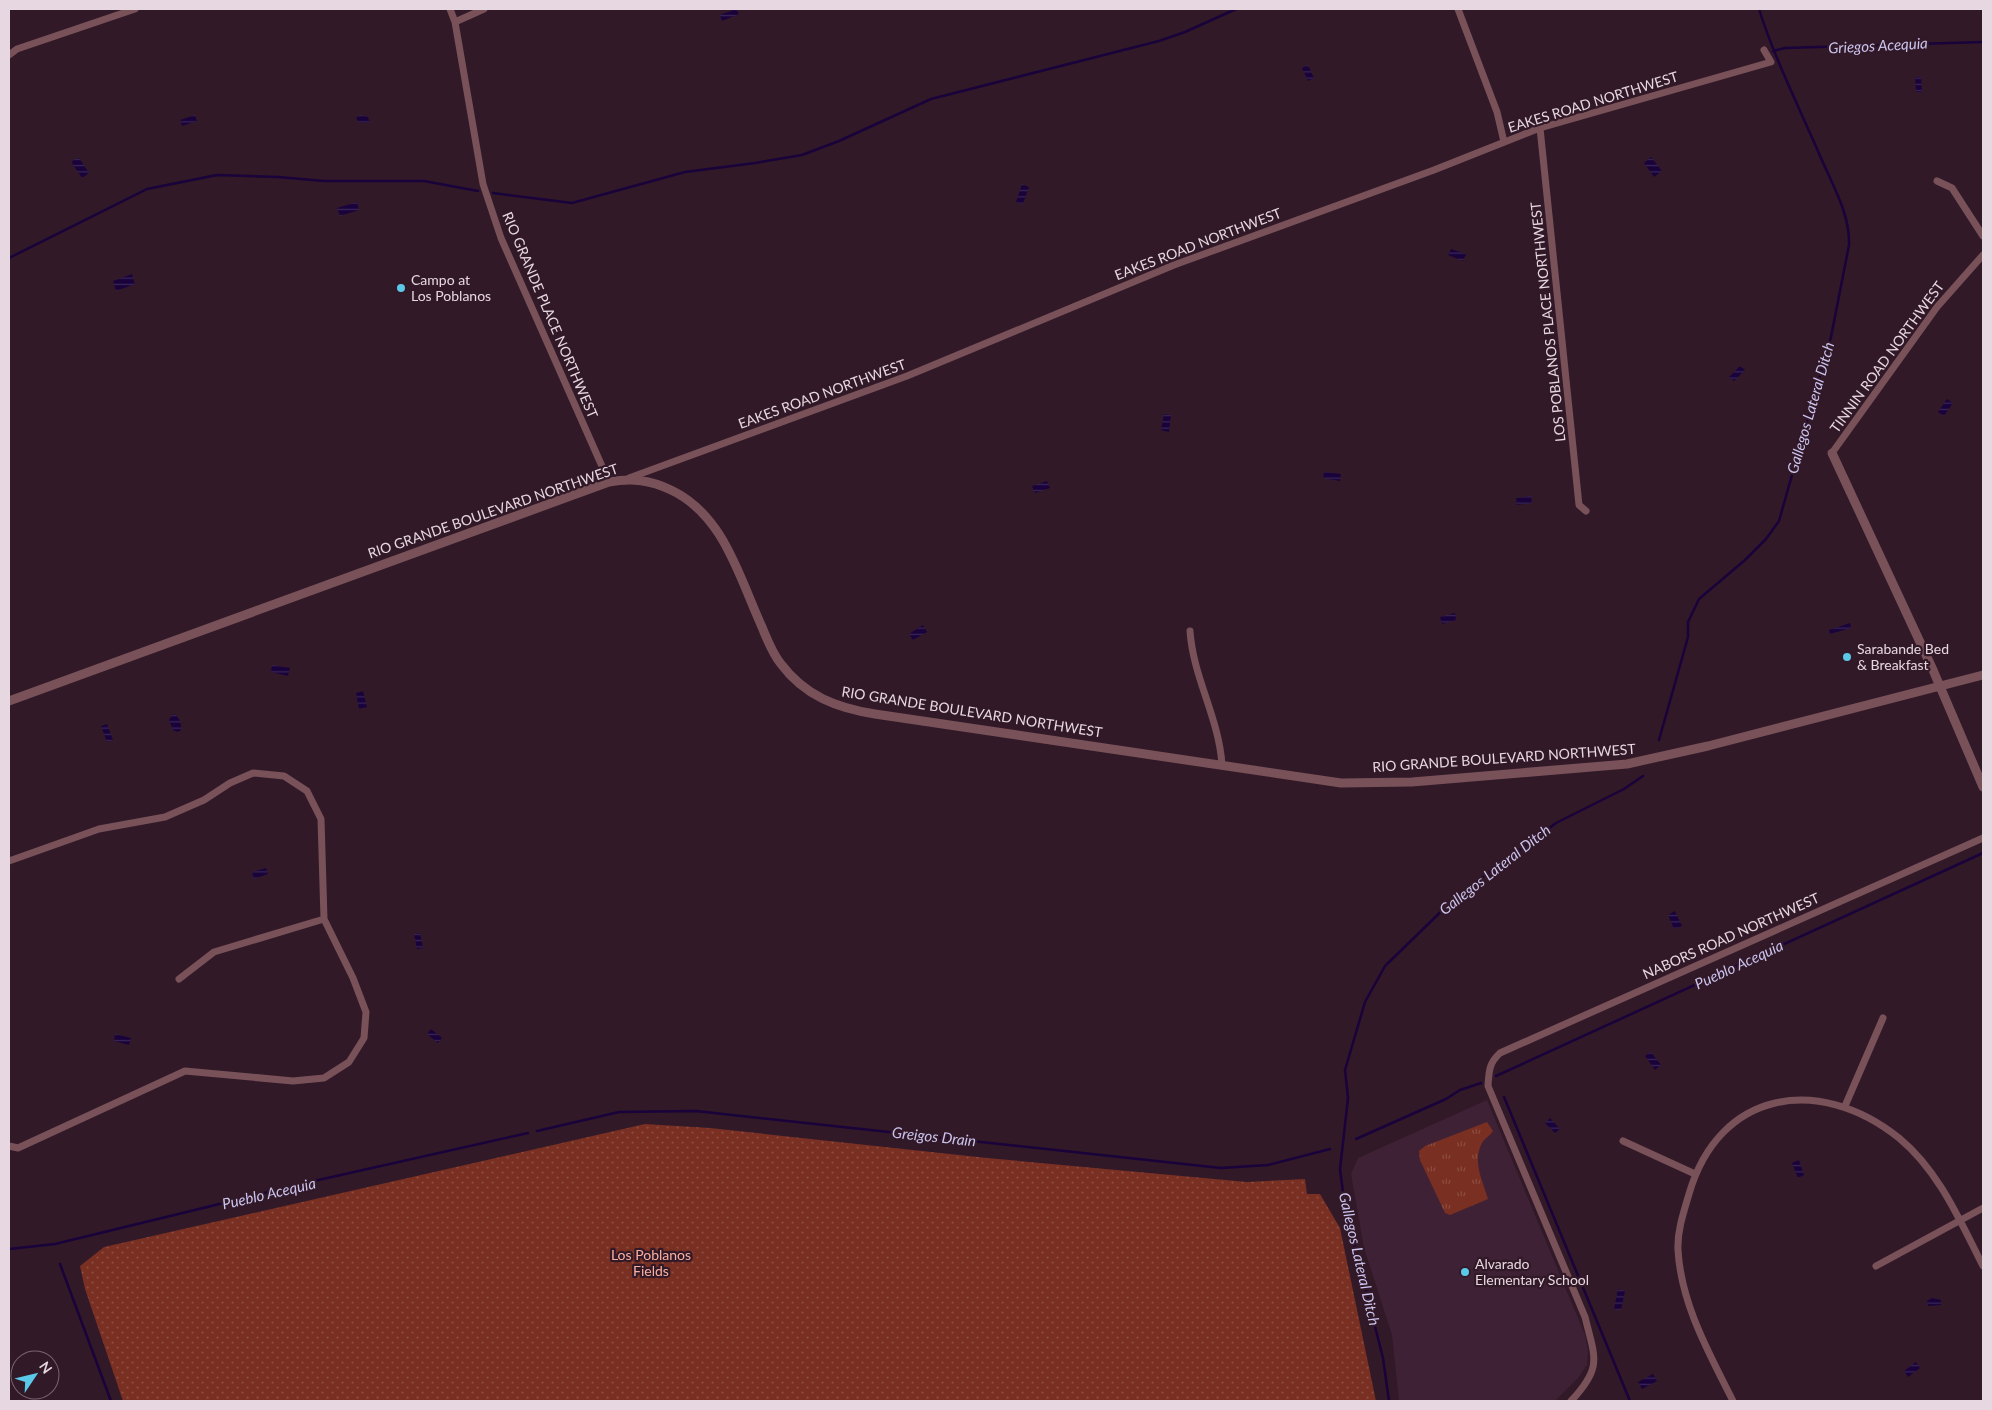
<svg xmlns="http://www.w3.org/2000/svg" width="1992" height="1410" viewBox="0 0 1992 1410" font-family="Lato,sans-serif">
  <defs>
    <pattern id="grass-tufts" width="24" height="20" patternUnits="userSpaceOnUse" patternTransform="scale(1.25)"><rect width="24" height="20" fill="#792f21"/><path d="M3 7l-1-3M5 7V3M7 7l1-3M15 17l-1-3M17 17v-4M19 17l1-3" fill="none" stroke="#8c4c41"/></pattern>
    <pattern id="park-dots" width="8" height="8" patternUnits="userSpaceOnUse" patternTransform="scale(1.25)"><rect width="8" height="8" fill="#792f21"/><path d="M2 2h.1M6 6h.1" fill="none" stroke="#8c4c41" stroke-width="1.8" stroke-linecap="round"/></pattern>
    <pattern id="water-rules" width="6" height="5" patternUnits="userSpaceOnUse" patternTransform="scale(1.25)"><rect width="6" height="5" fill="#19033a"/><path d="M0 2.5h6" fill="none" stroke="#3a2756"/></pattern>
  </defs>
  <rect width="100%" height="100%" fill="#311928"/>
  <path fill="#3e2134" d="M1487 1100 1585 1335 1588 1350 1587 1365 1578 1378 1555 1401H1399L1392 1335 1364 1248 1351 1174 1358 1158Z"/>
  <path fill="url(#grass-tufts)" d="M1487 1122 1493 1131C1490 1136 1485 1138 1482 1143 1472 1162 1483 1181 1488 1199L1450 1215 1445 1213 1420 1160 1419 1151 1425 1146Z"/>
  <path fill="url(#park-dots)" d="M645 1124 710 1128 987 1158 1247 1182 1305 1179 1307 1194H1320L1340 1228 1376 1401H123L85 1289 80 1266 104 1247Z"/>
  <path fill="url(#water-rules)" d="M736 9 739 14 722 21 720 15Z
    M1308 65 1314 78 1308 81 1302 68Z
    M1915 77H1921L1922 92H1916Z
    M195 115 197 121 182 126 180 120Z
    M360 115 368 117 370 123 358 122 356 118Z
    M1651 157 1662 171 1654 177 1644 163Z
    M79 158 89 173 82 178 72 163 73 160Z
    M1022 184 1029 187 1023 204 1016 202Z
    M357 202 359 210 340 216 337 208Z
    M1451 249 1466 254 1463 261 1448 255Z
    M132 274 135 284 116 291 113 281Z
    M1740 366 1745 370 1734 381 1729 377Z
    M1947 399 1953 403 1944 416 1938 412Z
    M1164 414 1171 415 1169 432 1161 430Z
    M1324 472 1341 474 1340 481 1323 478Z
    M1047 481 1050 488 1035 493 1032 486Z
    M1531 496 1532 503 1517 505 1516 498Z
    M1455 613 1456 620 1442 624 1440 617Z
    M1850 623 1851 628 1830 634 1829 630Z
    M923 625 927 632 913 640 909 634Z
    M272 665 290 668 288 676 271 672Z
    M363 691 367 707 359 709 356 693Z
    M173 714C179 716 182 724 181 730L178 732 173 730 169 720Z
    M107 724 113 740 107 742 101 726Z
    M266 868 268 874 254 879 252 872Z
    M1675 911 1682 926 1674 929 1668 915Z
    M420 933 423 948 417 949 414 934Z
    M431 1029 442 1038 438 1043 427 1034Z
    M115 1034 131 1038 129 1045 114 1041Z
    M1651 1052 1661 1065 1655 1070 1645 1056Z
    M1550 1118 1560 1129 1555 1133 1545 1123Z
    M1799 1160 1804 1175 1798 1178 1792 1163Z
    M1618 1289 1625 1291 1621 1310 1614 1309Z
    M1932 1298 1941 1300V1305L1928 1306 1927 1301Z
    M1916 1362 1920 1368 1908 1377 1904 1371Z
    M1653 1374 1657 1381 1642 1389 1638 1382Z"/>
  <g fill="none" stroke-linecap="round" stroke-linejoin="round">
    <path stroke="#19033a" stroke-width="2.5" d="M1773 51 1785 48 1983 42
      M493 193 572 203 685 172 755 163 802 155 839 141 931 99 1159 41 1185 32 1236 9
      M9 258 147 189 217 175 278 177 324 181H424L478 191
      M1659 740 1688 637V622L1699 599 1745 560 1766 539 1779 521 1831 337 1849 245C1850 214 1833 186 1821 158 1800 109 1775 60 1759 9
      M1496 1076 1983 853
      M1504 1097 1630 1401
      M537 1131 619 1112 696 1111 1221 1168 1268 1165 1330 1149
      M1356 1139 1446 1099 1460 1090 1481 1083
      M9 1249 55 1244 314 1181 528 1133
      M60 1264 111 1401
      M1389 1401 1383 1358 1345 1208 1340 1169 1348 1098 1345 1070 1365 1002 1385 966 1456 897 1556 823 1624 789 1643 776"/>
    <path stroke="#795158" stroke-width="7" d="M450 9 455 22 483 184 501 238 609 482
      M1458 9 1497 112 1504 142
      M455 22 484 9
      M9 55 17 49 135 9
      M1540 128 1579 505 1586 511
      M1937 181 1952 188 1983 236
      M1832 453 1937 307 1983 255
      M629 478 907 376 1174 265 1434 170 1540 128 1771 62 1764 50
      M1190 631C1193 677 1219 718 1222 765
      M9 861 99 829 165 817 204 800 230 783 253 773 284 776 307 791 321 819 324 919 353 978 366 1012 364 1038 349 1062 324 1078 293 1081 185 1071 18 1148 9 1146
      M179 979 214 952 324 919
      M1845 1106 1883 1018
      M1623 1141 1695 1174
      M1876 1266 1983 1208
      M1571 1401C1603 1367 1595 1358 1585 1317L1488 1086C1489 1071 1489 1063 1500 1053L1983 838
      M1733 1401C1709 1353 1681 1304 1678 1250 1677 1231 1684 1211 1689 1194 1719 1090 1819 1074 1899 1138 1939 1171 1960 1221 1983 1266"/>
    <path stroke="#795158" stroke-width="9" d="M1832 453 1933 670 1983 787
      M9 701 609 482C632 478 650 480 671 490 724 515 739 577 762 627 767 639 772 653 781 664 805 696 837 708 875 714L1341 783 1412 782 1627 764 1708 746 1983 675"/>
  </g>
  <g fill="#5bc8e7" stroke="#311928" stroke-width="2">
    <circle cx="401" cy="288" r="5"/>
    <circle cx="1847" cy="657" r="5"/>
    <circle cx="1465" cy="1272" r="5"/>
  </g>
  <g text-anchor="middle" stroke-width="4.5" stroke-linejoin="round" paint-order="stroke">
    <g font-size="14" fill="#e7d7e0" stroke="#311928">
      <text transform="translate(1593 102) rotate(-17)" y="5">EAKES ROAD NORTHWEST</text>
      <text transform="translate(1198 244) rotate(-21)" y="5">EAKES ROAD NORTHWEST</text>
      <text transform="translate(550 315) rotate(67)" y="5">RIO GRANDE PLACE NORTHWEST</text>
      <text transform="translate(1548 322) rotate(-96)" y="5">LOS POBLANOS PLACE NORTHWEST</text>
      <text transform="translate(1887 357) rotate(-54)" y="5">TINNIN ROAD NORTHWEST</text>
      <text transform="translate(822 394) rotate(-20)" y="5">EAKES ROAD NORTHWEST</text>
      <text transform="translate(493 511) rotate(-19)" y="5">RIO GRANDE BOULEVARD NORTHWEST</text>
      <text transform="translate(972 712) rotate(9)" y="5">RIO GRANDE BOULEVARD NORTHWEST</text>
      <text transform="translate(1504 758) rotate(-4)" y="5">RIO GRANDE BOULEVARD NORTHWEST</text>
      <text transform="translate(1731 936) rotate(-24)" y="5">NABORS ROAD NORTHWEST</text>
    </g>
    <g font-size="14" fill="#e7d7e0" stroke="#311928" text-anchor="start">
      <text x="411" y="285">Campo at<tspan x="411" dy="16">Los Poblanos</tspan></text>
      <text x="1857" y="654">Sarabande Bed<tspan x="1857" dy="16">&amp; Breakfast</tspan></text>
      <text x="1475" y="1269">Alvarado<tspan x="1475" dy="16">Elementary School</tspan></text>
    </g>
    <g font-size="14" fill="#fab0a0" stroke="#311928">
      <text x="651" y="1260">Los Poblanos<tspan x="651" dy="16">Fields</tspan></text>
    </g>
    <g font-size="15" font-style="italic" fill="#ccc4ef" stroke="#311928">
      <text transform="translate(1878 46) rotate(-3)" y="5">Griegos Acequia</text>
      <text transform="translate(1811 408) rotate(-74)" y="5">Gallegos Lateral Ditch</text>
      <text transform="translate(1495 870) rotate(-38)" y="5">Gallegos Lateral Ditch</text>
      <text transform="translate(1739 965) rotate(-25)" y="5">Pueblo Acequia</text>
      <text transform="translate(934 1137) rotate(6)" y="5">Greigos Drain</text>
      <text transform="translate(269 1194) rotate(-13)" y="5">Pueblo Acequia</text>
      <text transform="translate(1359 1259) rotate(77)" y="5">Gallegos Lateral Ditch</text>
    </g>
  </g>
  <rect width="1992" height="1410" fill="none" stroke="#e7d7e0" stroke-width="20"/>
  <g transform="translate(35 1375) rotate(55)"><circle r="24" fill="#311928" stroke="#7a6572"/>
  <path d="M0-4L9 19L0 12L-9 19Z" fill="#5bc8e7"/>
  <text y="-8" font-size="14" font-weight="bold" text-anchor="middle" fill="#e7d7e0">N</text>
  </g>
</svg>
